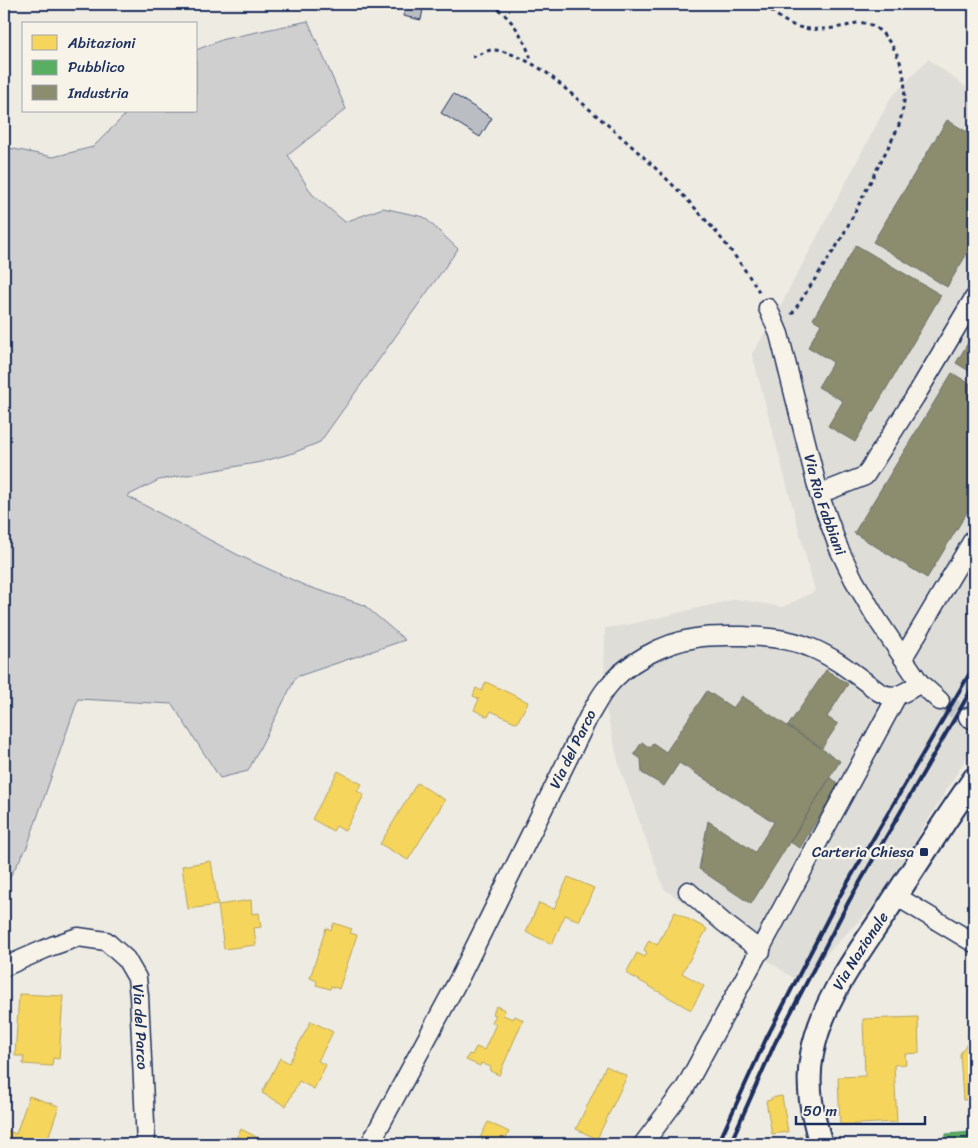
<svg xmlns="http://www.w3.org/2000/svg" width="978" height="1148" viewBox="0 0 978 1148" font-family="Sriracha,sans-serif">
  <rect width="100%" height="100%" fill="#eeebe2"/>
  <filter id="ink" filterUnits="userSpaceOnUse"><feTurbulence type="fractalNoise" baseFrequency=".02" numOctaves="2"/><feDisplacementMap in="SourceGraphic" scale="10" xChannelSelector="R" yChannelSelector="G"/><feConvolveMatrix kernelMatrix="1 2 1 2 8 2 1 2 1" color-interpolation-filters="sRGB"/></filter>
  <g filter="url(#ink)">
    <path fill="#deddd8" d="M928 59 974 93V745L879 900 799 982 664 889 619 765 604 700 605 628 627 625 736 599 783 607 815 591 752 354 775 316 890 99Z"/>
    <path fill="#cfcfcf" stroke="#757f96" d="M308 21 346 109 288 155 312 194 345 222 383 208 424 217 458 249 320 442 293 453 261 462 159 480 127 496 238 555 306 586 364 605 405 640 296 677 248 771 220 778 172 704 78 699 27 847 4 887V147L53 157 93 147 124 116 125 111H196V50L224 39Z"/>
    <path fill="#f6d55c" stroke="#b4a35d" d="M486 682 528 702 517 723 491 711 488 717 474 710 479 699 473 696 476 688 482 691Z
      M338 771 362 784 357 791 364 795 345 831 336 826 333 831 312 819Z
      M417 783 445 800 408 860 380 844Z
      M211 861 218 905 188 909 182 866Z
      M568 877 594 888 579 921 565 915 552 944 526 932 539 903 554 909Z
      M251 900 252 914 259 913 261 927 254 928 256 945 224 949 218 905Z
      M675 912 707 929 682 973 704 986 691 1010 626 973 637 953 645 957 647 952 644 950 649 940 657 945Z
      M334 923 352 929 350 933 357 935 339 989 331 986 330 989 316 985 317 981 310 978 326 928 331 930Z
      M19 994 63 996 59 1059 53 1058 52 1066 23 1064 24 1056H15Z
      M496 1006 505 1010 503 1015 513 1019 515 1016 523 1020 499 1075 490 1071 491 1067 481 1063 480 1066 466 1060 469 1054 472 1055 476 1047 484 1050 496 1024 492 1022 496 1015 493 1014Z
      M918 1017 919 1053 905 1054 906 1064 894 1065 897 1122 840 1125 838 1077 865 1076 863 1019Z
      M311 1021 333 1032 318 1061 326 1065 314 1089 299 1081 286 1106 262 1093 280 1058 289 1063Z
      M974 1032V1099L963 1100 960 1054Z
      M606 1066 627 1076 597 1139 576 1129Z
      M29 1096 59 1106 46 1144 36 1142 35 1144H4V1129L16 1134Z
      M782 1096 788 1132 772 1134 766 1101 771 1100V1098Z
      M488 1122 509 1132 503 1144H477Z
      M241 1129 268 1143 267 1144H233Z
      M802 1136 805 1144H779Z"/>
    <path fill="#5aae61" stroke="#478860" d="M974 1132V1144H946V1134Z"/>
    <path fill="#8c8c6e" stroke="#6a7069" d="M947 120 974 136V242L947 287 873 242Z
      M856 245 941 295 855 442 828 426 843 401 818 387 833 362 808 347 821 324 813 319Z
      M974 333V374L956 363Z
      M952 373 974 386V501L927 578 854 533Z
      M826 670 848 684 827 717 838 724 822 748 788 726Z
      M707 691 733 708 742 696 840 761 751 904 699 869 708 821 755 852 774 822 679 763 664 786 642 773 641 759 634 754 642 742 650 748 653 743 666 752Z
      M830 778 839 784 800 848 790 842Z"/>
    <path fill="#babdc2" stroke="#1b2f5e" d="M406 4H424L421 20 403 16Z
      M453 94 492 118 480 137 441 113Z"/>
    <g fill="none" stroke-linecap="round" stroke-linejoin="round">
      <path stroke="#c4c5c8" stroke-width="18" stroke-dasharray="18 9" stroke-linecap="butt" d="M940 701 968 717"/>
      <defs>
        <g id="minor">
          <path id="s1" d="M768 308 779 334 819 494 839 549 854 580 877 619 920 683 940 701"/>
          <path d="M819 494 865 476 915 397 974 298"/>
          <path d="M903 658 974 538"/>
          <path d="M968 717 974 720"/>
          <path d="M688 891 723 922 761 951"/>
          <path d="M896 896 974 943"/>
          <path id="s2" d="M4 967 52 946 78 937 106 941 126 959 137 978 139 996 146 1144"/>
          <path id="s3" d="M370 1144 460 977 589 716C594 708 599 698 605 690 625 663 663 643 696 638 711 635 726 636 742 636 764 637 788 638 809 647 835 657 857 676 879 692 895 701 906 692 920 683"/>
          <path d="M643 1144 685 1088 897 696"/>
        </g>
        <g id="major">
          <path id="s4" d="M821 1144C812 1115 806 1085 812 1054 822 1001 856 957 885 913 914 868 943 823 974 779"/>
        </g>
      </defs>
      <use href="#minor" stroke="#1b2f5e" stroke-width="21"/>
      <use href="#major" stroke="#1b2f5e" stroke-width="26"/>
      <path stroke="#1b2f5e" stroke-width="3" stroke-dasharray="4 4" stroke-linecap="butt" d="M492 4C514 21 523 35 532 62
        M766 4C789 32 812 32 846 26 853 24 861 21 868 24 879 28 885 36 891 44 909 71 907 99 898 128L840 241 790 317
        M472 57C477 56 485 51 491 50 507 49 534 64 547 73 625 140 707 205 761 295"/>
      <use href="#minor" stroke="#f7f3e8" stroke-width="18"/>
      <use href="#major" stroke="#f7f3e8" stroke-width="22"/>
      <path stroke="#1b2f5e" stroke-width="4" d="M718 1144 766 1039 838 899 974 666
        M730 1144 775 1043 849 901 974 685"/>
    </g>
  </g>
  <rect fill="#1b2f5e" stroke="#f7f3e8" stroke-width="2" x="919" y="847" width="10" height="10" rx="2.5"/>
  <g text-anchor="middle" stroke-width="5" stroke-linejoin="round" paint-order="stroke">
    <g font-size="15" fill="#1b2f5e" stroke="#f7f3e8">
      <text dy="5" stroke="none"><textPath href="#s1" startOffset="205">Via Rio Fabbiani</textPath></text>
      <text dy="5" stroke="none"><textPath href="#s3" startOffset="444">Via del Parco</textPath></text>
      <text dy="5" stroke="none"><textPath href="#s4" startOffset="206">Via Nazionale</textPath></text>
      <text dy="5" stroke="none"><textPath href="#s2" startOffset="206">Via del Parco</textPath></text>
    </g>
    <g font-size="15" fill="#1b2f5e" stroke="#f7f3e8" text-anchor="end">
      <text x="914" y="857">Carteria Chiesa</text>
    </g>
  </g>
  <rect width="978" height="1148" fill="none" stroke="#f7f3e8" stroke-width="20"/>
  <rect x="10" y="10" width="958" height="1128" fill="none" stroke="#1b2f5e" stroke-width="2" filter="url(#ink)"/>
  <rect x="22" y="22" width="175" height="90" fill="#f7f3e8" stroke="#9fa5b1"/>
  <rect x="32" y="35" width="25" height="15" fill="#f6d55c" stroke="#9fa5b1"/>
  <text x="68" y="48" font-size="15" fill="#1b2f5e">Abitazioni</text>
  <rect x="32" y="60" width="25" height="15" fill="#5aae61" stroke="#9fa5b1"/>
  <text x="68" y="72" font-size="15" fill="#1b2f5e">Pubblico</text>
  <rect x="32" y="85" width="25" height="15" fill="#8c8c6e" stroke="#9fa5b1"/>
  <text x="68" y="98" font-size="15" fill="#1b2f5e">Industria</text>
  <path d="M796 1116v8h129v-8" fill="none" stroke="#1b2f5e" stroke-width="2.5"/>
  <text x="803" y="1116" font-size="15" fill="#1b2f5e" stroke="#f7f3e8" stroke-width="4" paint-order="stroke">50 m</text>
</svg>
